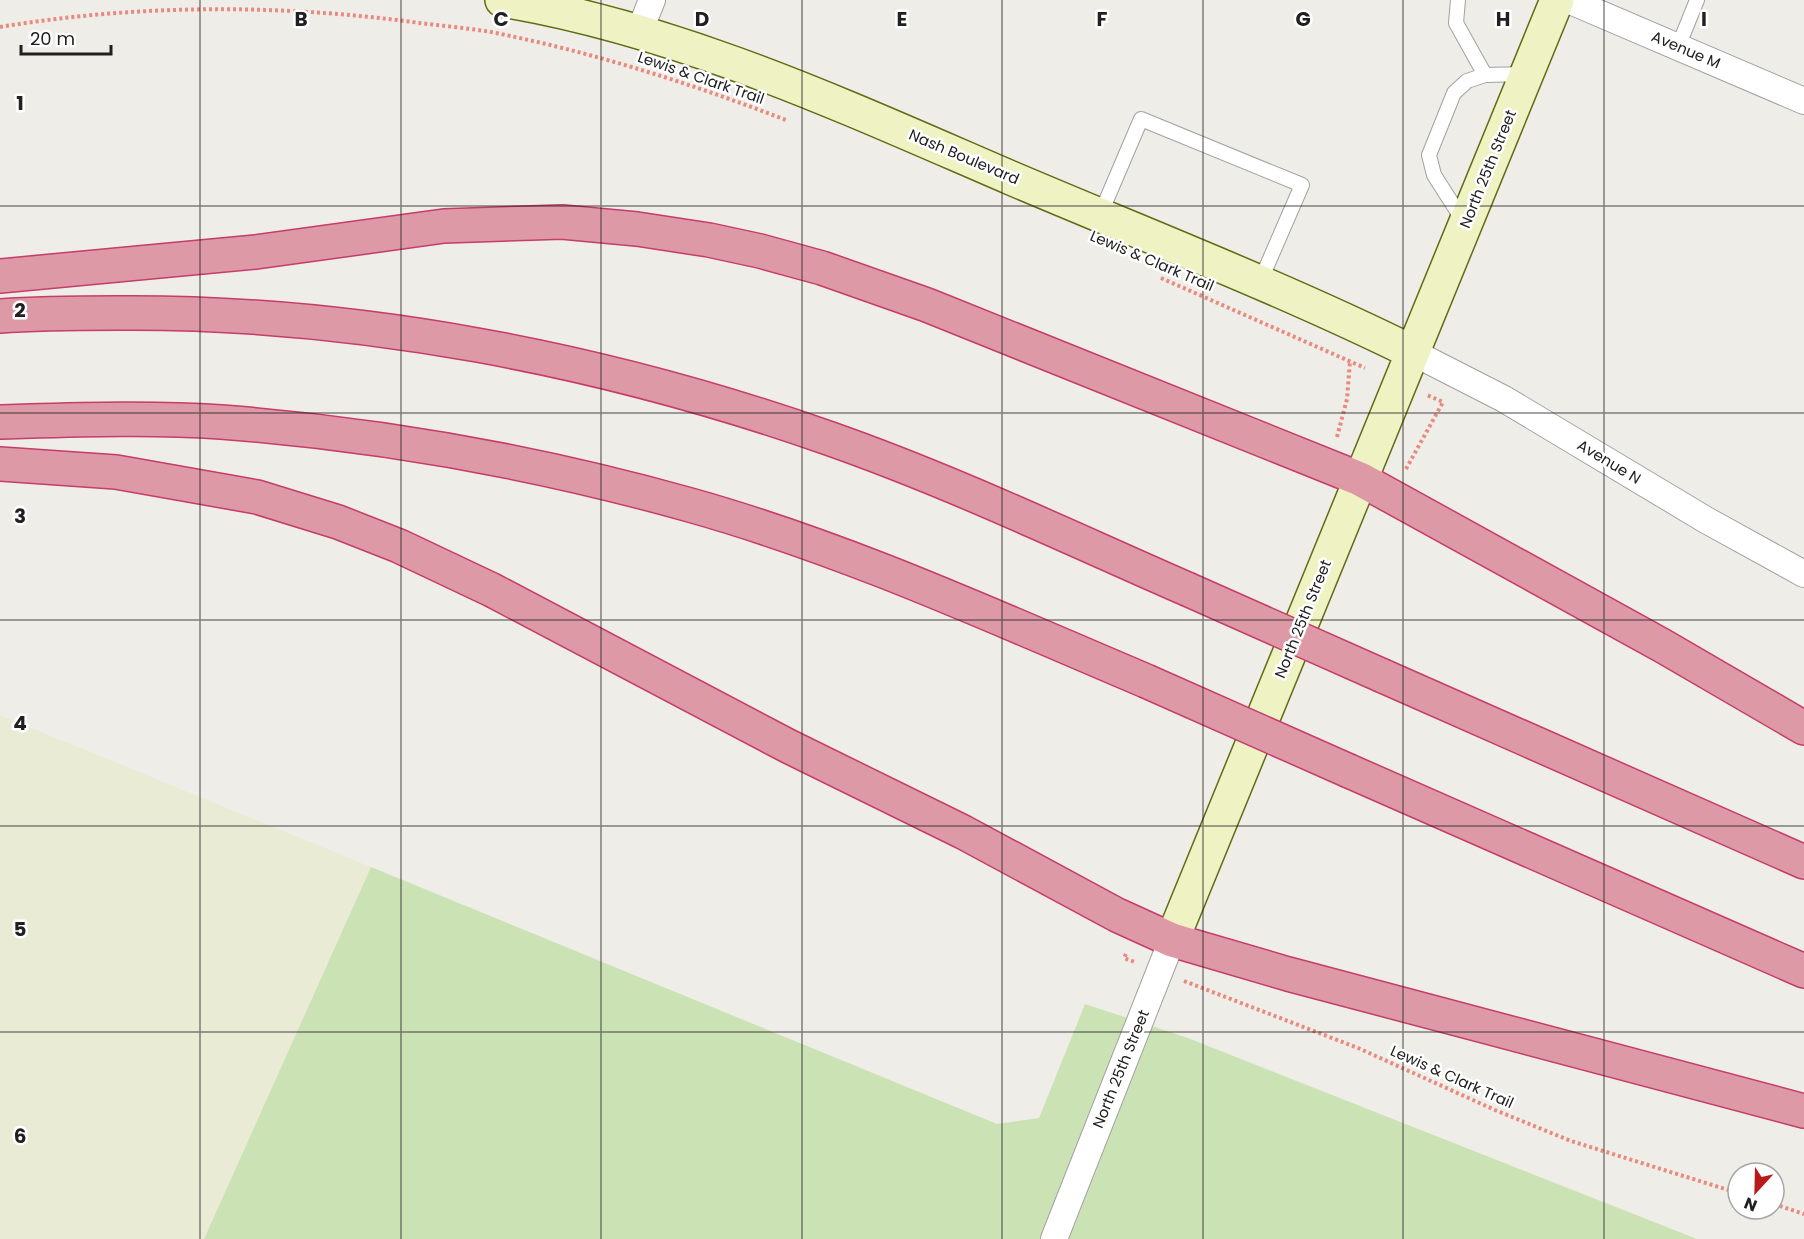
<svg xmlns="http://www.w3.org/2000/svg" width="1804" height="1239" viewBox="0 0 1804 1239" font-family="Poppins,sans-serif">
  <rect width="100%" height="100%" fill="#efede8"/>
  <path fill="#eaebd5" d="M0 715 371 867 204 1239H0Z"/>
  <path fill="#cbe3b4" d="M371 867 997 1124 1039 1118 1085 1004 1188 1038 1697 1239H204Z"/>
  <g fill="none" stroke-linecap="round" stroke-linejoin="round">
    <defs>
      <path id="lane" d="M1458 0 1456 23 1485 75
        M1678 47 1697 0
        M1100 215 1141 119 1302 185 1259 284
        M1464 222 1434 175 1429 155 1454 93 1467 81 1485 75 1526 74"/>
      <path id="street" d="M1568 0 1804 101
        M640 30 652 0
        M1412 352 1504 399 1706 520 1804 574
        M1054 1239 1172 940"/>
      <path id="secondary" d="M502 0C681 30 846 107 1011 178 1145 235 1282 288 1412 352
        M1172 940 1557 0"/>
      <path id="highway" d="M0 276 256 252 444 226 562 222 637 229 709 240 760 251 822 268 927 305 1360 479 1663 646 1804 728
        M0 316C39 313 78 313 118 313 356 311 603 359 828 438 951 481 1068 537 1187 589
        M0 422C73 420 147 417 221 422 380 434 537 462 690 505 847 549 997 618 1146 681
        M0 464 116 472 257 497 338 522 399 546 492 590 788 746 963 832 1117 915 1172 940 1288 974 1804 1111
        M1383 676 1804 862
        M1349 771 1804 971"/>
    </defs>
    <use href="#lane" stroke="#a1a1a1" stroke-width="16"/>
    <use href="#street" stroke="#a1a1a1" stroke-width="28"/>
    <use href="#secondary" stroke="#616b13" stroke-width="36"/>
    <use href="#highway" stroke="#c63c6a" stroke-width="36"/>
    <path stroke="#e98a7f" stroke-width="4" stroke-dasharray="3 3" stroke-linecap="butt" d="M0 27C138 4 281 4 420 23 443 26 468 28 491 32 592 52 690 83 786 120
      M1161 278 1365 368
      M1337 437 1347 399 1350 361
      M1406 469 1443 402 1427 395
      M1126 954 1124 958 1135 962
      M1184 981 1358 1048 1495 1110 1571 1141 1738 1193
      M1774 1204 1804 1214"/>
    <use href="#lane" stroke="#fff" stroke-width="14"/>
    <use href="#street" stroke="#fff" stroke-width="26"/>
    <use href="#secondary" stroke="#eff2c3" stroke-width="33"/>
    <use href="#highway" stroke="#dd99a5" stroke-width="33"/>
    <defs>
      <path id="highway-bridge" d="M1187 589 1383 676
        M1146 681 1349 771"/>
    </defs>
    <use href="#highway-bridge" stroke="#c63c6a" stroke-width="36" stroke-linecap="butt"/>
    <use href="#highway-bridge" stroke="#dd99a5" stroke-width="33"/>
  </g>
  <path fill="none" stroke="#202020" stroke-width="1.5" stroke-opacity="0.55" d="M200 0V1239M401 0V1239M601 0V1239M802 0V1239M1002 0V1239M1203 0V1239M1403 0V1239M1604 0V1239M0 206H1804M0 413H1804M0 620H1804M0 826H1804M0 1032H1804"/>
  <g text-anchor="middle" stroke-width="5" stroke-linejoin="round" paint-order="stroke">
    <g font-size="15" fill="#202020" stroke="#fff">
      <text transform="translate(1686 50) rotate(23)" y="5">Avenue M</text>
      <text transform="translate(701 78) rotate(19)" y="5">Lewis &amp; Clark Trail</text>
      <text transform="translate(964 157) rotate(23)" y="5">Nash Boulevard</text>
      <text transform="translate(1488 169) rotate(-68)" y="5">North 25th Street</text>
      <text transform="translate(1152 261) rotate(23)" y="5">Lewis &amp; Clark Trail</text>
      <text transform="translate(1609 462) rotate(31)" y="5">Avenue N</text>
      <text transform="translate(1303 619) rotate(-68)" y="5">North 25th Street</text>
      <text transform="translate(1121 1069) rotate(-68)" y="5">North 25th Street</text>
      <text transform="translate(1452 1077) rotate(24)" y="5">Lewis &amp; Clark Trail</text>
    </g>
  </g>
  <g font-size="20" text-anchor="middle" font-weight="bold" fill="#202020" stroke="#fff" stroke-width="5" stroke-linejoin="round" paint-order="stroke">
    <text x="301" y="26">B</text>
    <text x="501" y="26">C</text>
    <text x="702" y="26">D</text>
    <text x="902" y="26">E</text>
    <text x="1102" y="26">F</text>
    <text x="1303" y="26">G</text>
    <text x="1503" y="26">H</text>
    <text x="1704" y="26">I</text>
    <text x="20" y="110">1</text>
    <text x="20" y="317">2</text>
    <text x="20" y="523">3</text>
    <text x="20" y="730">4</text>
    <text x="20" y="936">5</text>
    <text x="20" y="1143">6</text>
  </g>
  <g transform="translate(1756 1191) rotate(202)"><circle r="28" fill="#ffffff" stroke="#a6a6a6" stroke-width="1.5"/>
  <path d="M0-4.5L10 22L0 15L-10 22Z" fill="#b71a19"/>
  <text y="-9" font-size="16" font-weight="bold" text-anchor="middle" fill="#202020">N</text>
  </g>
  <path d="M21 45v9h90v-9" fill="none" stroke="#202020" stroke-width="3"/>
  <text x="30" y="45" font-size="18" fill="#202020" stroke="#ffffff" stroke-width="4.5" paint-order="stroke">20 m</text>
</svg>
